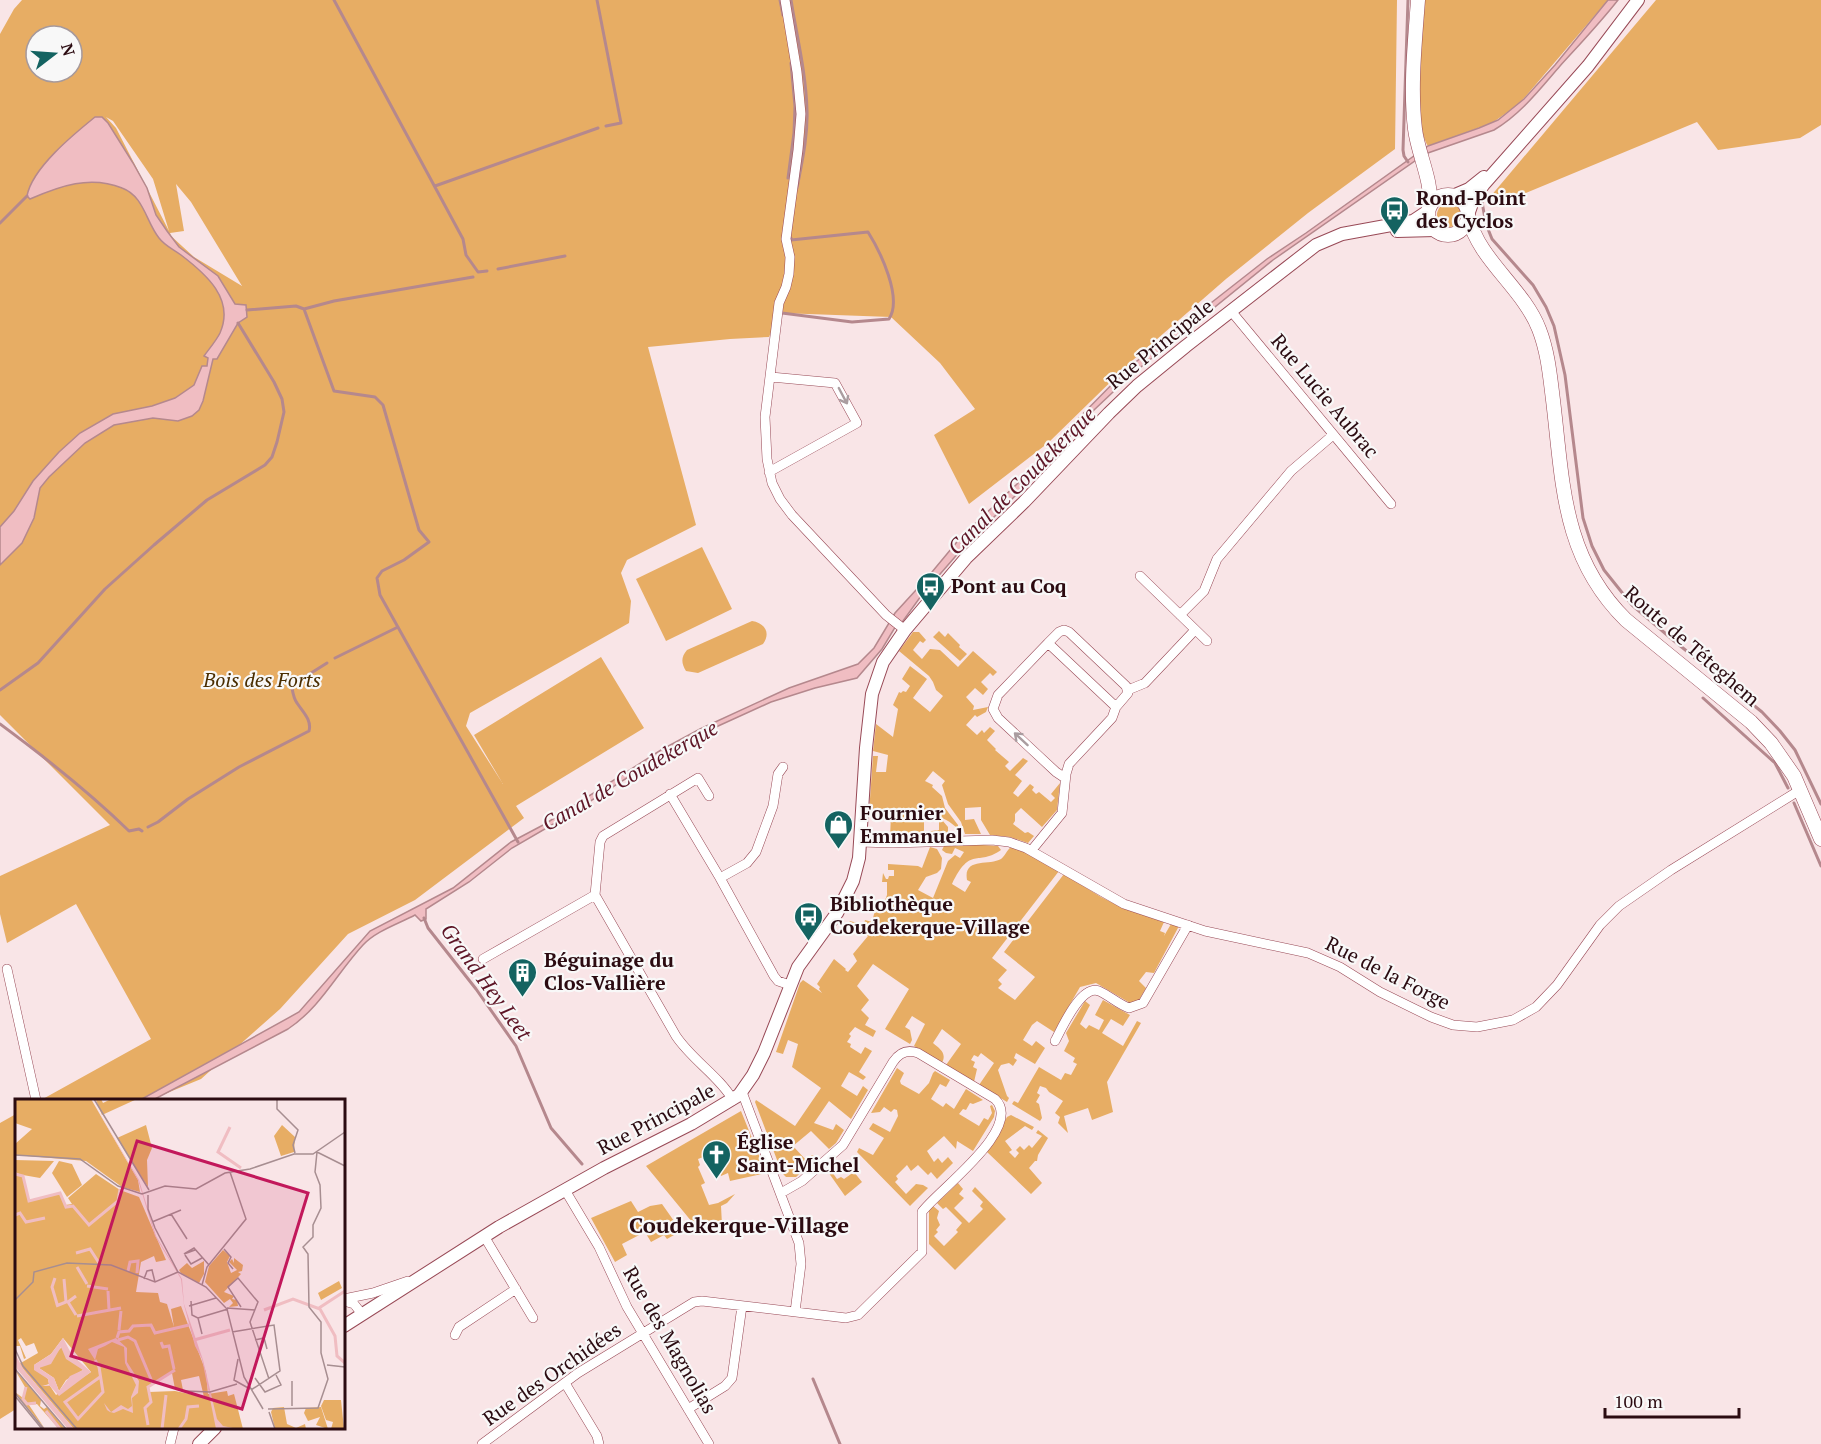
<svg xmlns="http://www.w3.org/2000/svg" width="1821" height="1444" viewBox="0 0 1821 1444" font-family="'PT Serif',serif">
  <rect width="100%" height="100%" fill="#f9e5e7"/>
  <path fill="#e7ad64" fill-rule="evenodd" d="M22 0H1397L1395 149 1308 213 1226 279 1133 360 1048 443 969 504 934 435 975 409 940 363 891 317 780 313 769 337 730 339 648 347 696 525 627 560 621 573 631 601 629 623 470 713 466 726 503 784 474 735 601 657 644 728 516 806 524 818 415 900 348 934 280 1009 201 1079 150 1100H41L151 1039 76 904 7 943 0 914V876L110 825 0 715V34L14 9ZM36 36H72V72H36ZM106 117 113 121 153 179 169 231 116 128ZM176 184 191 202 242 286 194 257 171 236 170 233 184 231Z
    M1424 0H1608L1519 104 1492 123 1428 146C1412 122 1422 31 1424 0Z
    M1656 0H1821V125L1800 138 1718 150 1697 122 1497 205 1490 197Z
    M1437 215a12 12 0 1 1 24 0a12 12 0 1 1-24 0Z
    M702 547 732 609 666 641 636 579Z
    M752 621C765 623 771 633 763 644L698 673 686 671C681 663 681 657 687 650Z
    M939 631 945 637 948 633 960 645 959 647 967 654 960 661 933 637Z
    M913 632H919L926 640 923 643 920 641 913 650 922 659 930 649 940 650 958 667 973 651 997 672 993 676 990 673 981 682 988 689 983 695 975 688 966 697 974 706 973 710 988 707 986 712 977 717 975 715 966 725 977 735 982 730 984 733 990 727 995 731 987 740 996 749 995 750 1009 762 1005 766 1010 771 1023 758 1028 761 1015 775 1022 781 1013 793 1018 797 1030 784 1034 787 1032 790 1036 794 1039 792 1051 802 1055 798 1051 794 1060 783 1057 810 1042 827 1021 808 1015 814V821L1013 824 1025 833 1028 832 1034 836 1028 843 1010 837 990 835 981 820V807L965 808V820L974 819 981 834H965L961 822 948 804 942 785 945 781 933 771 925 781 933 785 932 787 942 796 945 808 958 825V836L956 837V827C945 818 939 815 924 816V832L939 830V820H942L948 827V836L890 838 891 814 869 813 873 756H878L876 772H886L888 755 873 751 876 724 893 737 898 709 893 705 899 692 901 693 903 691 906 692 910 686 902 679 910 666 927 679 913 698 930 712 943 696 936 690 933 682 929 676 899 651Z
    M968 844 998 846 1001 850C977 867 971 845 952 884L965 892 971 882 967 880C963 857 989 866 1001 859 1005 856 1007 850 1011 847L1024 852 1059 871 992 958 1007 970 998 980 1002 984 998 988 1015 1000 1035 977 1004 952 1064 874 1101 897 1125 909 1164 922 1160 931 1165 933 1164 936 1171 924 1179 926 1154 973 1146 972 1139 981 1146 988 1139 1000 1130 1003 1096 983 1080 987 1054 1032 1037 1021 1032 1025 1023 1040 1032 1046 1036 1041 1045 1048 1035 1064 1016 1053 1014 1058 1017 1060 1013 1066 1009 1063 1001 1065 998 1070 1007 1096 1009 1098 1007 1102 979 1085 994 1063 981 1053 978 1057 974 1055 971 1060 975 1062 973 1067 977 1069 974 1082 946 1065 961 1044 942 1029 933 1043C940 1049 947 1053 942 1063L914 1046 925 1024 912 1016 905 1027 910 1030 912 1040 910 1044 885 1029 909 989 873 964 857 986 869 1000 861 1010 869 1018 865 1025 876 1031 873 1037 855 1027 849 1034 851 1036 847 1042 851 1044 850 1047 861 1054 865 1047 872 1051 859 1072 866 1077 863 1080 849 1072 841 1086 857 1096 863 1086 868 1090 851 1119 829 1101 814 1123 833 1130 836 1124 844 1130 836 1143 829 1149 811 1131 793 1146 806 1160 812 1155 817 1158 796 1177H786L782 1173 755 1102 756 1100 795 1126 821 1088 792 1067 798 1044 788 1040 783 1054 776 1052 800 983 803 980 822 993 819 989 820 987 817 984 834 959 846 969 845 970 848 972 857 961 853 954 868 936 849 921 864 924 865 920 872 922 875 910 881 911 887 895V882H882L883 873 886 879H888L889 876H894V870H888V864L918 866 922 868 930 847 937 849 942 858 941 869 937 873 926 877 918 890 933 898 948 861 955 855 960 858 964 852 955 848 952 854 946 853 942 850 944 846Z
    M1103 1000 1130 1015 1123 1026 1111 1019 1102 1033 1123 1046 1137 1021 1141 1023 1107 1082 1113 1112 1092 1120 1088 1108 1064 1116 1068 1133 1058 1123 1060 1117 1055 1113 1063 1101 1049 1092 1046 1088 1040 1086 1037 1093 1040 1095 1036 1102 1039 1104 1042 1118 1040 1121 1012 1104 1014 1101 1018 1103 1039 1067 1061 1080 1065 1073 1071 1075 1077 1064 1073 1062 1075 1058 1064 1051 1069 1041 1066 1033 1085 1001 1090 1005 1080 1024 1086 1029 1089 1025 1099 1030 1104 1020 1095 1015Z
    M897 1068 904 1073 900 1081 901 1084 919 1094 929 1083 933 1073 935 1071 950 1080 946 1087 940 1084 931 1099 943 1107 946 1103 954 1109 966 1089 983 1100 973 1104 970 1103 966 1110 963 1109 959 1114 979 1126 984 1118 988 1120 992 1113 990 1106 992 1105 995 1111 994 1117 973 1151 957 1141 956 1149 944 1136 927 1151 934 1162 938 1158 942 1163 948 1157 953 1163 937 1179 931 1172 928 1175 918 1165 911 1171 907 1165 896 1176 898 1179 895 1182 906 1194 916 1184 923 1185 928 1188 910 1206 857 1152 859 1148 873 1155 884 1138 869 1129 873 1123 890 1132 898 1116 897 1110 894 1109 891 1112 884 1107 880 1112 871 1113Z
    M741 1111 766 1173 730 1181 728 1173 721 1176 711 1154 698 1159 700 1165 698 1167 705 1183 701 1185 709 1205 718 1203 735 1194 727 1203 721 1206 722 1225 692 1222 646 1166Z
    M16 1114V1409L0 1419V1123Z
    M1011 1115 1034 1127 1032 1130 1025 1126 1005 1141 1012 1150 1009 1152 1015 1158 1019 1153 1016 1150 1020 1146 1024 1150 1029 1145 1032 1148 1042 1136 1036 1133 1038 1130 1048 1138 1038 1155 1037 1161H1035L1029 1168 1042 1183 1031 1194 987 1152 1007 1117Z
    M836 1162 838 1166 832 1172 837 1179 841 1177 844 1179 854 1172 862 1182 845 1196 826 1169Z
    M958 1183 963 1189 959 1194 964 1198 954 1208 969 1223 983 1209 980 1206 983 1202 972 1191 975 1187 1006 1219 955 1270 929 1244V1210L933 1206 939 1211 937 1218 940 1225 936 1230 938 1232 934 1236 944 1246 958 1232 956 1230 962 1223 946 1207 943 1209 937 1203Z
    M631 1201 638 1212 650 1206 662 1204 681 1231 667 1239 664 1235 651 1242 645 1232 622 1244 627 1255 615 1262 591 1218Z"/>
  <path fill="#f0bdc2" stroke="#b5888d" stroke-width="1.5" d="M1608 0H1618C1600 23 1580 44 1560 66 1540 89 1521 114 1494 130L1425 154 1273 260 1131 375 1094 410 1022 489 961 550 921 596 903 621 894 629 882 649 857 678 815 688 771 702 705 732 668 752 562 819 512 848 469 882 426 909V919L421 921 415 915C398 924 376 931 363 945 337 973 321 1007 288 1029L153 1100H140L299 1012 370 931 453 888 511 842 545 824 661 750 700 729 789 688 858 664 874 648 895 613 927 578 961 537 1017 484 1068 429 1128 368 1267 259 1306 233 1428 146 1479 128 1498 120 1508 112 1524 99 1555 65Z
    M95 117H102L108 123 133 163 147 188 156 215 167 231 179 247 218 276 235 304 246 305 247 317 238 323 217 359H213L203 401 199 410 192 416 178 421 153 418 114 425 85 443 49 477 40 488 34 518 22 543 0 565V527L14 511 33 481 59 452 80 433 113 414 152 406 175 398 194 385 202 366H207L208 358 204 356C209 349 216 341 220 333 235 299 206 274 181 255 173 249 165 246 159 238 146 222 144 196 122 188 90 175 60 186 30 199L27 196C32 168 74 134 95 117Z"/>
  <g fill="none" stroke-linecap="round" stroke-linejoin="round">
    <path stroke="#b5888d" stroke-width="3" d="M334 0 463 239 466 255 478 272 487 271
      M597 0 621 123 606 126
      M780 0 783 15
      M791 0C797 37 806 73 807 110 808 136 802 162 797 188
      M1408 162 1404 156 1403 150 1408 0
      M788 178 794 133 795 106 791 63
      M435 186 598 128
      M1482 202 1486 224 1492 239 1533 285 1546 307 1554 326 1565 375 1583 518 1592 546 1604 570 1632 605 1673 640 1762 712 1780 731 1795 750 1821 804
      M0 223 27 196
      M498 269 565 256
      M304 309 334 301 473 277
      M247 310 296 306 304 309 334 391 375 397 383 405 419 530 429 542 404 560 382 571 377 578 380 595 518 842
      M782 313 852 322 889 319C903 298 880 251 868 232L791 240V238
      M335 658 398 627
      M0 690 38 663 105 589 154 545 207 500 265 465 272 457 277 442 284 412 282 399 274 382 238 323
      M1703 698 1775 763 1788 788
      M0 724C46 758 89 792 129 831L139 829 142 831
      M1794 803 1821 866
      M148 827 158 822 188 799 239 767 309 731C312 720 303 712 297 703 294 699 293 694 292 688L300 680 327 663
      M424 918 428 928 476 989 516 1046 551 1128 582 1164
      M813 1379 840 1444"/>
    <defs>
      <path id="minor" d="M785 0 797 72 801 114 798 150 786 239 790 257 789 274 786 287 779 303 765 417 767 459 772 483 780 499 792 515 886 615 905 630
        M1231 311 1391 504
        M769 472 857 423 835 383 771 377
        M1140 576 1207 641
        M1180 615 1204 591 1217 559 1291 471 1333 435
        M1048 643 998 695 993 709 998 718 1056 772 1065 778
        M1128 690 1145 683 1195 630
        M670 794 720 878 774 976 778 981 790 985
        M709 796 698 778 603 836 600 842 595 895 676 1036C692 1060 719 1076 733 1100
        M860 842 893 843 992 840 1009 842 1026 848 1124 904 1205 931 1308 953 1340 967 1380 992 1431 1017 1453 1025 1477 1027 1513 1020 1536 1007 1557 985 1600 925 1619 906 1671 870 1800 790
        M1031 851 1062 813 1066 774 1069 764 1112 718 1116 707 1128 693 1126 686 1069 632 1064 630 1059 632 1048 643 1116 707
        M720 878 747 863 756 852 773 806 778 774 783 767
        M483 959 595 895
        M7 969 36 1100
        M1055 1041C1062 1028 1081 984 1099 991 1110 996 1118 1004 1129 1008L1143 1003 1188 925
        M742 1092 799 1243 801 1264 795 1312
        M565 1190 599 1247 627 1307 709 1444
        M484 1236 533 1318
        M344 1299 373 1293 408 1281
        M344 1301 354 1304 362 1314
        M455 1335 459 1327 516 1289
        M565 1383 597 1436 599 1444
        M688 1409 725 1386 732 1378 742 1306
        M170 1444 174 1428
        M482 1444 578 1373 694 1302 702 1301 846 1318 858 1315 922 1252V1212C938 1190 1025 1128 995 1099L918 1053C907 1049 899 1053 893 1062L843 1145 802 1181 781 1193"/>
      <path id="tertiary" d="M1455 195 1469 189 1484 177
        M1469 212 1474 198 1484 184 1588 66 1638 0
        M1397 231 1435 230
        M344 1326 499 1227 604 1168 691 1124 739 1095 753 1075 764 1053 798 967 837 913 853 881 859 858 866 748 872 694 883 662 905 630 966 558 1024 502 1109 413 1137 386 1186 346 1316 245 1342 234 1413 221 1428 211
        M199 1444 215 1428"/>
      <path id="secondary" d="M1418 0C1415 41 1410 88 1415 129 1418 154 1432 180 1430 205
        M1428 215a20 20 0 1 1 40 0a20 20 0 1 1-40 0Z
        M1469 218C1478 259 1523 288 1539 329 1548 352 1550 376 1553 400 1563 483 1562 557 1626 620L1751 722 1771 743 1794 776 1821 839"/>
    </defs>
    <use href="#minor" stroke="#984956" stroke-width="10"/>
    <use href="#tertiary" stroke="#984956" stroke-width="14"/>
    <use href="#secondary" stroke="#984956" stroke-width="15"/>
    <use href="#minor" stroke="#fff" stroke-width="9"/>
    <use href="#tertiary" stroke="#fff" stroke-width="12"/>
    <use href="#secondary" stroke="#fff" stroke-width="14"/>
  </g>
  <defs><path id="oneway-shaft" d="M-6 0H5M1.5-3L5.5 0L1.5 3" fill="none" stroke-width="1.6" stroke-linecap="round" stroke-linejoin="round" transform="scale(1.5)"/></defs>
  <g stroke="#aa9da0">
    <use href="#oneway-shaft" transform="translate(843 396) rotate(62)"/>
    <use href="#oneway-shaft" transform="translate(1021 739) rotate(-137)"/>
  </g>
  <defs>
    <symbol id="bus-pin" viewBox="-11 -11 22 30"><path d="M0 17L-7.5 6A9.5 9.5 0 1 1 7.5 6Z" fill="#146361" stroke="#f8f8f8"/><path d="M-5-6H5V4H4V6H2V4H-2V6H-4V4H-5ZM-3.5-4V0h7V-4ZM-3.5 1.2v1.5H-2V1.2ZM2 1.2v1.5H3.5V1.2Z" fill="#fff"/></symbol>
    <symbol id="shop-pin" viewBox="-11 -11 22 30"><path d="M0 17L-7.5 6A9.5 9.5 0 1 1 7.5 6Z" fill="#146361" stroke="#f8f8f8"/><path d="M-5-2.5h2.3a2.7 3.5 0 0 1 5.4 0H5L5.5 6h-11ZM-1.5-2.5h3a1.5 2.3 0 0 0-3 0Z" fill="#fff"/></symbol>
    <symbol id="building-pin" viewBox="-11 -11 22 30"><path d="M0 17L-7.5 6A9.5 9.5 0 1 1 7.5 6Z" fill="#146361" stroke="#f8f8f8"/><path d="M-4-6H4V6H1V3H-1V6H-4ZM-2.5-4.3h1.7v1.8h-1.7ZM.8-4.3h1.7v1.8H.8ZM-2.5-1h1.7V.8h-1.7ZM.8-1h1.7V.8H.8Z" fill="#fff"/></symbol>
    <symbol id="church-pin" viewBox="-11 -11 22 30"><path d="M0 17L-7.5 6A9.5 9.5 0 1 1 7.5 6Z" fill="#146361" stroke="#f8f8f8"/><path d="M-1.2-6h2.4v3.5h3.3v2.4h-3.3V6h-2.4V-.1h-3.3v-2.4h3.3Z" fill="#fff"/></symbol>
  </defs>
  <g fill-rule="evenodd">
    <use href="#bus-pin" x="1378" y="194" width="33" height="45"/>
    <use href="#bus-pin" x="914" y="570" width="33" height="45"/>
    <use href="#shop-pin" x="822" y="808" width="33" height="45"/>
    <use href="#bus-pin" x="792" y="900" width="33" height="45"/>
    <use href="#building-pin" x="506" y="956" width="33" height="45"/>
    <use href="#church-pin" x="700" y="1138" width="33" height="45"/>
  </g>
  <g text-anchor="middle" stroke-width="4.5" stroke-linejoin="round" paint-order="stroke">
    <g font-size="20" font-weight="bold" fill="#2b0b11" stroke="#f8f8f8" text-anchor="start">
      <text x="1416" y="205">Rond-Point<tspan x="1416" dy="23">des Cyclos</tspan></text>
      <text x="951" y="593">Pont au Coq</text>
      <text x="860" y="820">Fournier<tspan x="860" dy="23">Emmanuel</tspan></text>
      <text x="830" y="911">Bibliothèque<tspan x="830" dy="23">Coudekerque-Village</tspan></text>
      <text x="544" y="967">Béguinage du<tspan x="544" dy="23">Clos-Vallière</tspan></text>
      <text x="737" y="1149">Église<tspan x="737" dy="23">Saint-Michel</tspan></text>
    </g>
    <g font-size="20" fill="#2b0b11" stroke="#f8f8f8">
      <text transform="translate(1160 344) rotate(-39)" y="7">Rue Principale</text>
      <text transform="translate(1325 396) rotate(50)" y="7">Rue Lucie Aubrac</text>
      <text transform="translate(1692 646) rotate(41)" y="7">Route de Téteghem</text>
      <text transform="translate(1388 973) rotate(27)" y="7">Rue de la Forge</text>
      <text transform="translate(656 1119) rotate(-28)" y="7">Rue Principale</text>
      <text transform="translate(670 1340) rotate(60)" y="7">Rue des Magnolias</text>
      <text transform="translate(552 1374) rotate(-35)" y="7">Rue des Orchidées</text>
    </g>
    <g font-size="20" font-style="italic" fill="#4a2d00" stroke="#f8f8f8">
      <text x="262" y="687">Bois des Forts</text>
    </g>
    <g font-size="21" font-style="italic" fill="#5d1425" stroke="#f8f8f8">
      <text transform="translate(1022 481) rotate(-45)" y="7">Canal de Coudekerque</text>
      <text transform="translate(630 776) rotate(-30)" y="7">Canal de Coudekerque</text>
      <text transform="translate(486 982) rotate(54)" y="7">Grand Hey Leet</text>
    </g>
    <g font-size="22" font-weight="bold" fill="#2b0b11" stroke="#f8f8f8">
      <text x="739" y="1233">Coudekerque-Village</text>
    </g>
  </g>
  <g transform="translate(15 1099)">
    <rect width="330" height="330" fill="#f9e5e7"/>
    <path d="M0 0H76L123 81 125 93 107 88 71 62 0 56V45L17 30 0 24ZM86 0 88 4 96 0H122L87 16 81 1ZM131 26 137 49 132 61 133 88 102 39ZM267 26 280 38 279 53 266 57 259 37ZM0 61 39 62 25 79 8 76 14 101 45 94 50 106 57 105 53 99 81 75 105 91 124 98 151 161 141 163 139 157 126 163 121 193 143 194 145 203 152 205 159 228 156 210 166 207 191 273 193 295 212 292 213 297 219 295 228 330H59L9 271 4 265 23 254 19 244 11 247 6 239 3 241 11 259 9 260 5 247H0V75H4L0 73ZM48 239 76 273 41 296 35 287H28L34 285 33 280 19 266 36 255ZM157 274 160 290 168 291 166 281 184 277 189 298 160 292 134 293 133 287ZM44 62 57 65 67 86 52 98 37 74ZM208 151 215 157 212 163 216 174 222 171 214 163 217 160 219 164V159L228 166 227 172 231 171 223 173 226 175 209 193 219 197 217 200 222 201 223 207 214 208 218 204 215 200 209 204 190 183 194 167ZM189 162V175L184 184 166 174 164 171 172 164 177 169ZM324 182 327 189 306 201 303 194ZM47 248 68 271 51 281 44 292 39 279 24 269ZM0 271 26 301 25 307 29 310 32 308 50 330H44L22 305 14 306 30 330 0 293 8 299 10 288ZM309 301H326L329 330H316L318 323 311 321 306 307ZM269 308 272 325 281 329 290 325 291 330H260L256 313 258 309ZM306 308 313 330 301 326 305 318 293 322 289 314 291 309Z" fill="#e7ad64" fill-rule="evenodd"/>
    <path d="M76 0 124 81 141 137 167 180 169 205 188 261 202 320 208 327 223 330H201L187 260 180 247 169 206 166 180 140 137 123 81ZM48 239 57 256 76 273 44 297 35 287H26L34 286 33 280 19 271V266L36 255ZM46 248 51 260 68 271 55 277 44 292 39 279 24 269 36 265ZM101 239 112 249V263L124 282 123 294 117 299 118 314 108 310 99 314 95 313 92 311 89 304 96 313 106 306 113 310 117 307 116 298 121 286 110 264 109 248 97 243 90 247 83 250 80 261 73 250ZM0 255 9 271 59 330H53L2 270Z" fill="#f0bdc2" fill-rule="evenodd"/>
    <path fill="none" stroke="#f0bdc2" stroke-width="3" d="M215 28 203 53 226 69M0 75 8 77 14 102 45 94 51 108 58 107 74 126 103 102 105 90M0 116 5 114 11 123 30 119M61 154 75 150 84 164M62 168 72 185M113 172 115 163 123 162 122 174M40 179 37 188 42 205M72 187 93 190M93 192 94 211M61 197 53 203 61 216M41 207 51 203 49 180M304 209 330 192M249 211 278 200 305 210 320 237 322 257 330 264M62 217 106 209M104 231 106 212M102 239 104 233 114 232 118 227 136 226 140 234 174 226M103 241 113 238 120 242 138 285M179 241 215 231M146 243 148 248 154 247 159 270M80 261 84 268 88 293 63 320 50 303 85 278M11 288 8 300 12 305 21 304M31 312 45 330M133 326 130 309 136 303 133 288 160 271M147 330 151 296M164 330 171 320 173 308 184 307"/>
    <path fill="none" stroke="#a78e91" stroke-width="1.5" d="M79 0 134 91M262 0V10L283 31 278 46 280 54M302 53 330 67M0 56 65 60 103 87 127 95M127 95 150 87 181 90 210 74 235 70 279 55H298L330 33M133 96V110L140 129 163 173 191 188 212 210 229 278 248 310M156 115 172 140M137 123 166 111M209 150 216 158 213 164 218 170M180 151 169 155 179 149 194 166M170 156 176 165 187 159M129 180 132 172 137 171 140 183M187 186 192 168 231 120 215 73M0 201 18 183 19 173 52 164 96 166 140 183 163 173M176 202 177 216 183 219 187 235M174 207 201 199M226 208 213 188 223 179 243 203 235 223 254 280M212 209 240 211M183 219 213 210M217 233 259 226 265 272 236 291M240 241 249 239 252 250M0 250 8 267 62 330M223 260 219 281 235 290M312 266 330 268M0 270 51 330M240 279 250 293 266 286 261 276M277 282V307M171 292 195 293 222 285M0 294 29 330M0 297 27 330M253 310 303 309 313 280 306 254V223L294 208 293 155 288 148 298 138V126L306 109 305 86 300 73 302 53M254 313 260 330"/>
    <path fill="#c2185b" fill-opacity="0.15" stroke="#c2185b" stroke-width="3" d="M122 42 293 94 227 310 56 257Z"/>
    <rect width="330" height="330" fill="none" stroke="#2b0b11" stroke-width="3"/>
  </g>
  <g transform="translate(54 54) rotate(73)"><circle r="28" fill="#f8f8f8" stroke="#a6999c" stroke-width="1.5"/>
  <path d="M0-4.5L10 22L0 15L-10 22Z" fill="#146361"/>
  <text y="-9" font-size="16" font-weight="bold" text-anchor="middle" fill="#2b0b11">N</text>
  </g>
  <path d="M1605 1408v9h134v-9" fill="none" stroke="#2b0b11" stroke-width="3"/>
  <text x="1614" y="1408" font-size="18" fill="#2b0b11" stroke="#f8f8f8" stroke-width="4.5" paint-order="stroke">100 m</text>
</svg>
